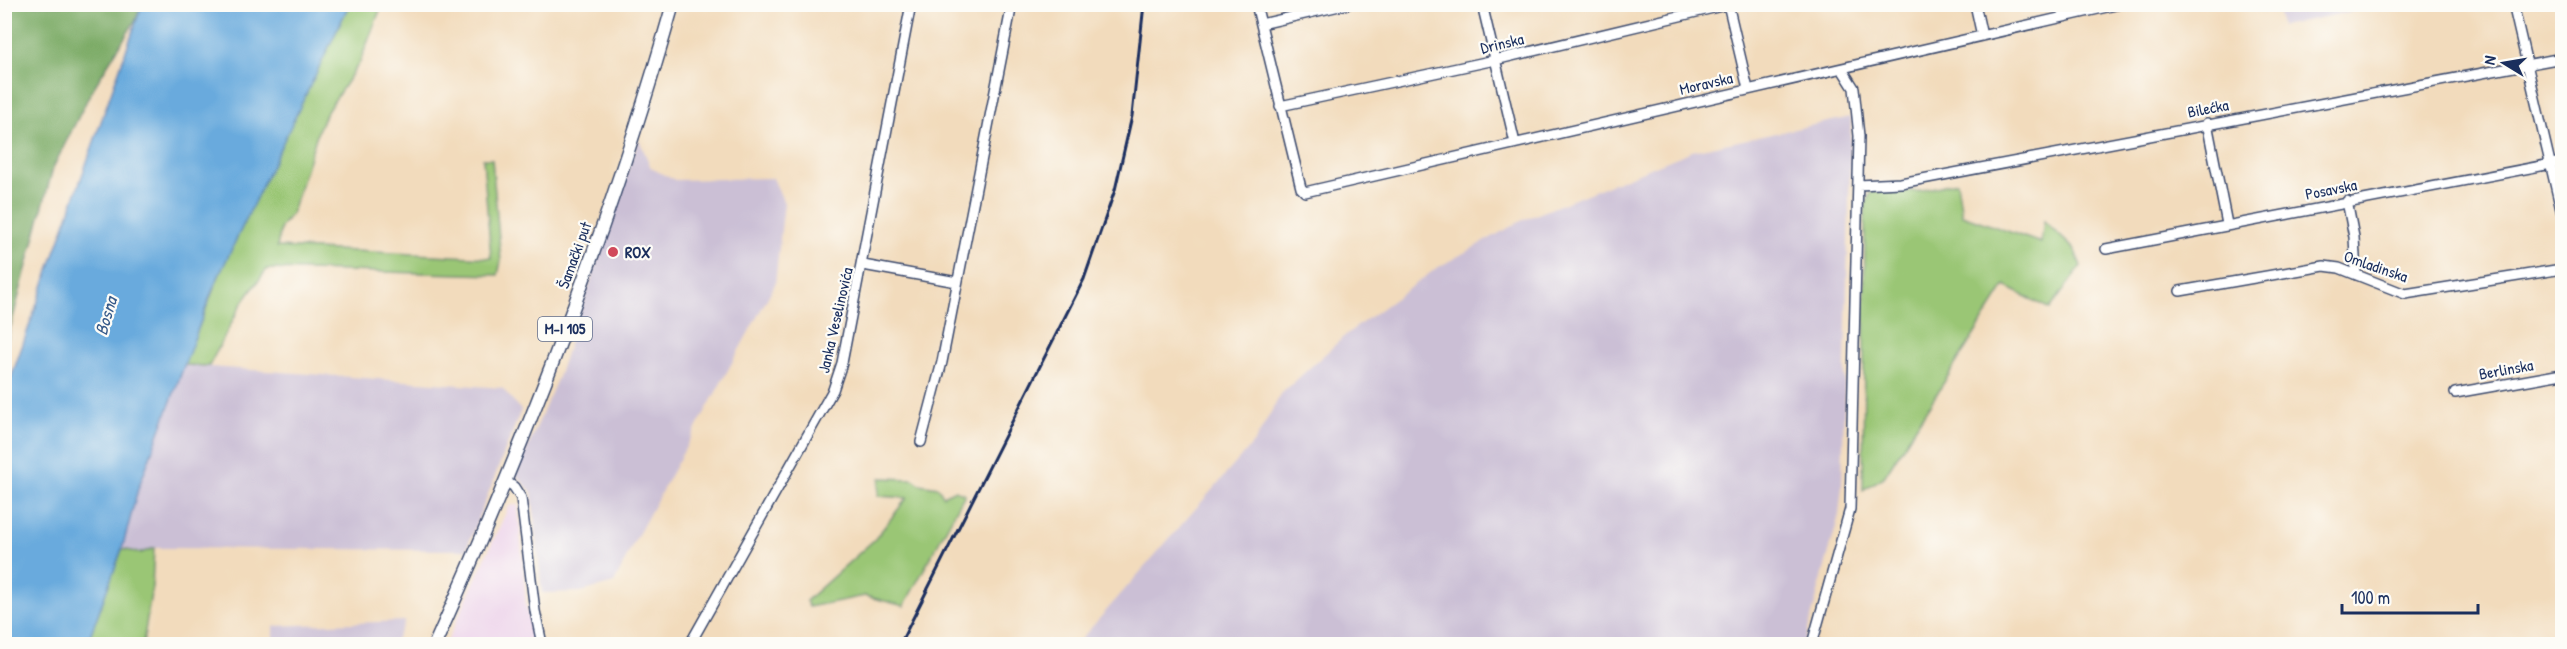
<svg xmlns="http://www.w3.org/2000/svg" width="2567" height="649" viewBox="0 0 2567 649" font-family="'Patrick Hand',sans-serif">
  <rect width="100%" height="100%" fill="#fdfcf7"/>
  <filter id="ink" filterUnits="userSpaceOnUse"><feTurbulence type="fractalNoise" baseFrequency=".0167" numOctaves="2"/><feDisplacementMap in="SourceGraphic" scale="12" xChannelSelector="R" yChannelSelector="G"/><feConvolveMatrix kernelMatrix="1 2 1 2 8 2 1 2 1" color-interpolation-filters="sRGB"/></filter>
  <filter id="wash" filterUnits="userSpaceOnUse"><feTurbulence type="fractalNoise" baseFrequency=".008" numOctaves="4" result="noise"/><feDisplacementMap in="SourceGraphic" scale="24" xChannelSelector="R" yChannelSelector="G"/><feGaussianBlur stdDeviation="1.35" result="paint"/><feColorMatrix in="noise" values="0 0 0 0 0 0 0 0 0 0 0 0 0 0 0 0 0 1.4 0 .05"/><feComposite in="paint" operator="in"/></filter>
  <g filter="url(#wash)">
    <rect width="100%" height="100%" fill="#f2dbbc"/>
    <path fill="#ecd1ea" d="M518 505 526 606 535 644H446L509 506Z"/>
    <path fill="#cbbfd5" d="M2277 4H2383V5L2281 26Z
      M1851 117 1842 486 1839 515 1804 644H1077L1255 441 1281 394 1348 333 1437 268 1521 221 1692 151Z
      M639 139 651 168 675 180 773 178 784 203 775 284 634 542 614 583 580 592 542 593 532 492 516 475 558 377Z
      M184 365 502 388 521 410 466 550 154 548 141 553 122 549 138 489Z
      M405 621 394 644H274L273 626Z"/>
    <path fill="#9ac674" stroke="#5a7a69" stroke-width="1.5" d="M349 5H382L360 62 328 110 319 128 292 213 281 227 277 247 491 258 483 159H492L501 261 498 275 267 269 241 305 209 366 184 365 224 263Z
      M1957 182 1962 215 2041 243 2044 221 2074 249 2081 266 2050 309 2005 286 1884 477 1863 490 1865 204 1871 192 1919 191Z
      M880 478 913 479 920 484 938 487 943 496 955 490 965 494 904 606 865 596 809 607 806 601 875 539 907 498 878 496Z
      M154 548 152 587 143 644H87L122 549 141 553Z"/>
    <path fill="#7bab66" stroke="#4b6d62" stroke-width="1.5" d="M5 5H142L135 21 91 92 53 168 5 348Z"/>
    <path fill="#69aadd" stroke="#426c9e" stroke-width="1.5" d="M142 5H349L214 286 138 489 122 549 87 644H5V395Z"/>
  </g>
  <g filter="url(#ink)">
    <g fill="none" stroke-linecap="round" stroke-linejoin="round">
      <defs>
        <path id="minor" d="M1256 4 1301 188 1305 192 2120 4
          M1482 4 1515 143
          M1728 4 1748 89
          M1975 4 1982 36
          M2513 4 2562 214
          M1261 24 1348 4
          M1280 106 1495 60 1730 4
          M2207 123 2227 224
          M1858 185 1901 183 2562 58
          M2347 201 2354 237 2356 275
          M2106 249 2562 162
          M863 265 957 282
          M2180 291 2324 266 2339 268 2405 294 2562 269
          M2455 393 2562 374
          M921 442 942 362 1012 4
          M505 480 514 487 521 498 535 611 542 644
          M690 644 833 390 842 363 911 4
          M1812 644 1850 509 1859 136 1854 88 1842 69"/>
        <path id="major" d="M435 644C528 437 611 223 673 4"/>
      </defs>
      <use href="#minor" stroke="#3b496c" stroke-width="12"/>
      <use href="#major" stroke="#3b496c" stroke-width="15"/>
      <use href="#minor" stroke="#fff" stroke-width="9"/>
      <use href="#major" stroke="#fff" stroke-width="12"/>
      <path stroke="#1b2f5e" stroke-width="3" d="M900 644 1084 279 1115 190 1132 116 1144 4"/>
    </g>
  </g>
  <circle fill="#d1495b" stroke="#fdfcf7" stroke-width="2" cx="613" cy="252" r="6"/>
  <g text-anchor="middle" stroke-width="4.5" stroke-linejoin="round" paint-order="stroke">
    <rect fill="#fdfcf7" stroke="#5f6c8c" stroke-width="1.5" x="538" y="317" width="54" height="24" rx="4.5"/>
    <g font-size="15" font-weight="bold" fill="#1b2f5e">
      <text x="565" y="334">M-I 105</text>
    </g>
    <g font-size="16" fill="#1b2f5e" stroke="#fdfcf7">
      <text transform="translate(1502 43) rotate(-13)" y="6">Drinska</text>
      <text transform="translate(1706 83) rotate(-13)" y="6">Moravska</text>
      <text transform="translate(2208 108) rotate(-11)" y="6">Bilećka</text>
      <text transform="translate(2331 189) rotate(-11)" y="6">Posavska</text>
      <text transform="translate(574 255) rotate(-70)" y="6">Šamački put</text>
      <text transform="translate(2376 266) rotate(19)" y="6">Omladinska</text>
      <text transform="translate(835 320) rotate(-77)" y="6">Janka Veselinovića</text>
      <text transform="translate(2506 369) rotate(-10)" y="6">Berlinska</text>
    </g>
    <g font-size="16" font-weight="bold" fill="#1b2f5e" stroke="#fdfcf7" text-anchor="start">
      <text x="625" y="258">ROX</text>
    </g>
    <g font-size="18" font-style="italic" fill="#365a8a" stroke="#fdfcf7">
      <text transform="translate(106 316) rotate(-74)" y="6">Bosna</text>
    </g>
  </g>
  <rect width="2567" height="649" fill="none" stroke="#fdfcf7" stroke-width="24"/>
  <g transform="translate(2504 63) rotate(281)" stroke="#fdfcf7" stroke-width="4.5" paint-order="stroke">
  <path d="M0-4.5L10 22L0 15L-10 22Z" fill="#1b2f5e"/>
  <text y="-9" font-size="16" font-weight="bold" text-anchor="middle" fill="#1b2f5e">N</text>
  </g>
  <path d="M2342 604v9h136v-9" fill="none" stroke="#1b2f5e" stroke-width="3"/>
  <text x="2351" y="604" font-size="18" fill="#1b2f5e" stroke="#fdfcf7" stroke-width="4.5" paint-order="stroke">100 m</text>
</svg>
